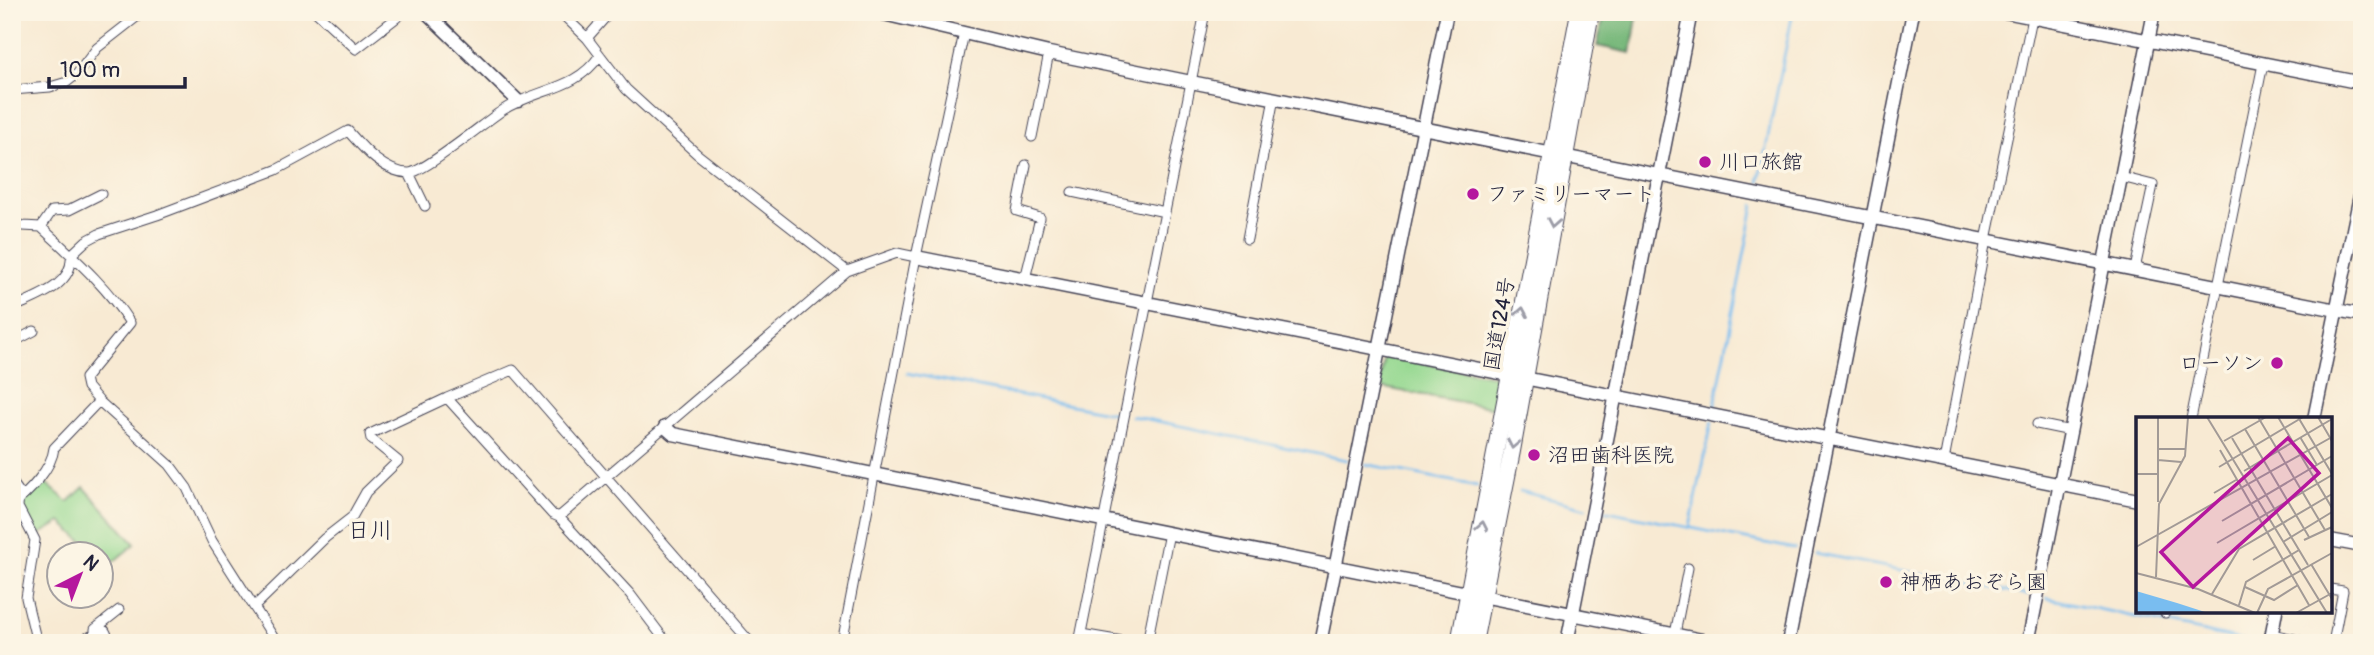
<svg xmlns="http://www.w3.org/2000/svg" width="2374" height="655" viewBox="0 0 2374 655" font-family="Pangolin,'Klee One',sans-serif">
  <rect width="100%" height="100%" fill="#fcf5e5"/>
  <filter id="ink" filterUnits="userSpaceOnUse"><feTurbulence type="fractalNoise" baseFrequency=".0143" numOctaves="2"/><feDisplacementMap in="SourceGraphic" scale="14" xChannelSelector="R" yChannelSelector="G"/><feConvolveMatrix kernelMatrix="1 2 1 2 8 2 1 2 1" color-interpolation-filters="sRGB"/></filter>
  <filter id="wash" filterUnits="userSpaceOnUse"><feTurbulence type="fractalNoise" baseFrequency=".00686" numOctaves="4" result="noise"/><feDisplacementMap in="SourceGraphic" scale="28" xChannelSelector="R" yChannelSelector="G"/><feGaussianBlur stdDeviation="1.57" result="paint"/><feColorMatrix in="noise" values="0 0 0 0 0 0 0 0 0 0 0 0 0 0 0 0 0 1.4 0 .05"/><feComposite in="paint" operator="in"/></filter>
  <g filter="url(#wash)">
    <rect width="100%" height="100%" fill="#f8ead3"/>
    <path fill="#94d890" stroke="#5b7d66" stroke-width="2" d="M1385 356 1500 377 1495 408 1379 387Z
      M41 479 68 502 84 487 135 544 108 566 102 560V554L95 553 61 522 37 536 21 508 25 502 22 499Z"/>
    <path fill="#77b87a" stroke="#4c6d5a" stroke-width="2" d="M1605 12H1638L1631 53 1597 46Z"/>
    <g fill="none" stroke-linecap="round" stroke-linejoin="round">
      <path stroke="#79bdf0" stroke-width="2.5" d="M1759 182 1793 12
        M907 373 1117 414
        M1714 410 1754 205
        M1132 416 1347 460
        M1365 464 1477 486
        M1520 491 1586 508
        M1603 510 1795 549
        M1690 527 1712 422
        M1815 553 2028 595
        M2047 598 2256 643"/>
    </g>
  </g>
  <g filter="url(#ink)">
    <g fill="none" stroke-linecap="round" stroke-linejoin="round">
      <defs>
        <path id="street" d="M316 12 356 49 404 12
          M560 12 587 38 626 89 697 154 847 271
          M587 38 610 12
          M12 90 50 87 67 82 77 74 97 48 143 12
          M1032 137 1049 53
          M409 173 425 206
          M2121 177 2153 185 2135 269
          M1072 192 1165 212
          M12 222 23 226 41 227
          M1247 239 1274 98
          M1025 279 1040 218 1017 211 1026 165
          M12 308C35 297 74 286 71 255L86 241 99 234 157 215 276 170 348 131C363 148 384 173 409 173 425 172 486 121 503 110 537 88 576 91 600 55
          M12 340H17L34 331
          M99 401 170 465 187 488 212 541 277 643
          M2191 419 2263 64
          M2037 424 2071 431
          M1944 461 1986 240 2032 18
          M12 482 19 492 18 507 35 540 26 598 37 643
          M12 505C29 493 52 468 54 448L99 401 87 387 85 378 130 323C106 285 73 257 41 227L52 211 69 210 101 194
          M559 517 552 514 447 398 513 370 751 643
          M2330 589 2343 591 2333 643
          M254 607 325 538 352 517 366 492 398 461 371 439 370 434 447 398
          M2165 613V611
          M1081 634 1134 643
          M1675 634 1688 568
          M2272 634 2312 643
          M95 635V629L119 610
          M73 643 105 631 111 643
          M667 643 630 594 559 517 847 271 897 253 916 257
          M842 643 916 257 964 33
          M1079 643 1205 12
          M1147 643 1169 533"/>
        <path id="secondary" d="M426 12 518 101
          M875 12 1049 53 1191 82 2362 315
          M2005 12 2362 83
          M916 257 2138 500
          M2314 419 2362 186
          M665 427 673 434 1717 643
          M2330 540 2362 546
          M1320 643 1447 12
          M1567 643 1691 12
          M1788 643 1913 12
          M2028 643 2154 12
          M2270 643 2276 611"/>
        <path id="highway" d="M1459 643 1579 12
          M1474 643 1512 451 1591 12"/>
      </defs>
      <use href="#street" stroke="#424052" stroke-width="11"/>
      <use href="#secondary" stroke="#424052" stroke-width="15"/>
      <use href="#highway" stroke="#424052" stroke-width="18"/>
      <use href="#street" stroke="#fff" stroke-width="9"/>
      <use href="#secondary" stroke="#fff" stroke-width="12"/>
      <use href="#highway" stroke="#fff" stroke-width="16"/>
    </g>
    <defs><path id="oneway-chevron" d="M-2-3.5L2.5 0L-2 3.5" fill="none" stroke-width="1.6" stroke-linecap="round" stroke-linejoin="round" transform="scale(1.75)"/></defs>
    <g stroke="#9c9ca7">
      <use href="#oneway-chevron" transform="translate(1553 223) rotate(100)"/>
      <use href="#oneway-chevron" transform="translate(1522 312) rotate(-80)"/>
      <use href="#oneway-chevron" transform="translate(1513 444) rotate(101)"/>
      <use href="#oneway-chevron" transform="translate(1482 526) rotate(-79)"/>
    </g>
  </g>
  <g fill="#b5179e" stroke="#fcf5e5" stroke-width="2.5">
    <circle cx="1705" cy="162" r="7"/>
    <circle cx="1473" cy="194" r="7"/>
    <circle cx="2277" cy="363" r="7"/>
    <circle cx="1534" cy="455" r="7"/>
    <circle cx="1886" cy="582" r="7"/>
  </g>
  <g text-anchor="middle" stroke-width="7" stroke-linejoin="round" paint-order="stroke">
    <g font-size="21" fill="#22223b" stroke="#fcf5e5" text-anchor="start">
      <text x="1719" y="169">川口旅館</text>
      <text x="1487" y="201">ファミリーマート</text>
      <text x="2263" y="370" text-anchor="end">ローソン</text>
      <text x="1548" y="462">沼田歯科医院</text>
      <text x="1900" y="589">神栖あおぞら園</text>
    </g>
    <g font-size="21" fill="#22223b" stroke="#fcf5e5">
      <text transform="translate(1499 324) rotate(-80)" y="7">国道124号</text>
    </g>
    <g font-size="23" fill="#22223b" stroke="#fcf5e5">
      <text x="370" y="538">日川</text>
    </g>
  </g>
  <g transform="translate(2136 417)">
    <rect width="196" height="196" fill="#f8ead3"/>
    <path d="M0 174 41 186 72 196H0Z" fill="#79bdf0"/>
    <path fill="none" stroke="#a29a96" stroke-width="2" d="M71 0 191 196M122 0 189 113M142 0 196 91M162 0 196 57M182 0 196 24M109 12 173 120M164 20 181 48M96 21 172 148M88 24 130 0M22 32H50M84 33 173 188M22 43 45 45M83 50 167 0M108 54 196 2M0 57H22M78 76 100 63M22 85V0M86 104 196 39M168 123 196 110M147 125 196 95M81 126 196 58M0 130 196 20M117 143 140 129M175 147 196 182M0 156 62 172 119 196M20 160 23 87 49 39 52 0M109 170 138 183 162 168M76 177 103 132 196 77M103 188 110 165 163 133M121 196 132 172 196 136M160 196 196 176"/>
    <path fill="#b5179e" fill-opacity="0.15" stroke="#b5179e" stroke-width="3.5" d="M152 21 183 56 57 170 25 135Z"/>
    <rect width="196" height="196" fill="none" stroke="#22223b" stroke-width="3.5"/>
  </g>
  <rect width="2374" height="655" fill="none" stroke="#fcf5e5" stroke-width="42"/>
  <g transform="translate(80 575) rotate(42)"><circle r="33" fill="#fcf5e5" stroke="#a5a1a1" stroke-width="2"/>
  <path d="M0-5L12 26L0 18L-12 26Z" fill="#b5179e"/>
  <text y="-10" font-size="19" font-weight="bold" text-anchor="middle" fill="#22223b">N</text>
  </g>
  <path d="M49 77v10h136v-10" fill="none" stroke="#22223b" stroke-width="3.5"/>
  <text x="60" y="77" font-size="21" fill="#22223b" stroke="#fcf5e5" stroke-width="5" paint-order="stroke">100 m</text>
</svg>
